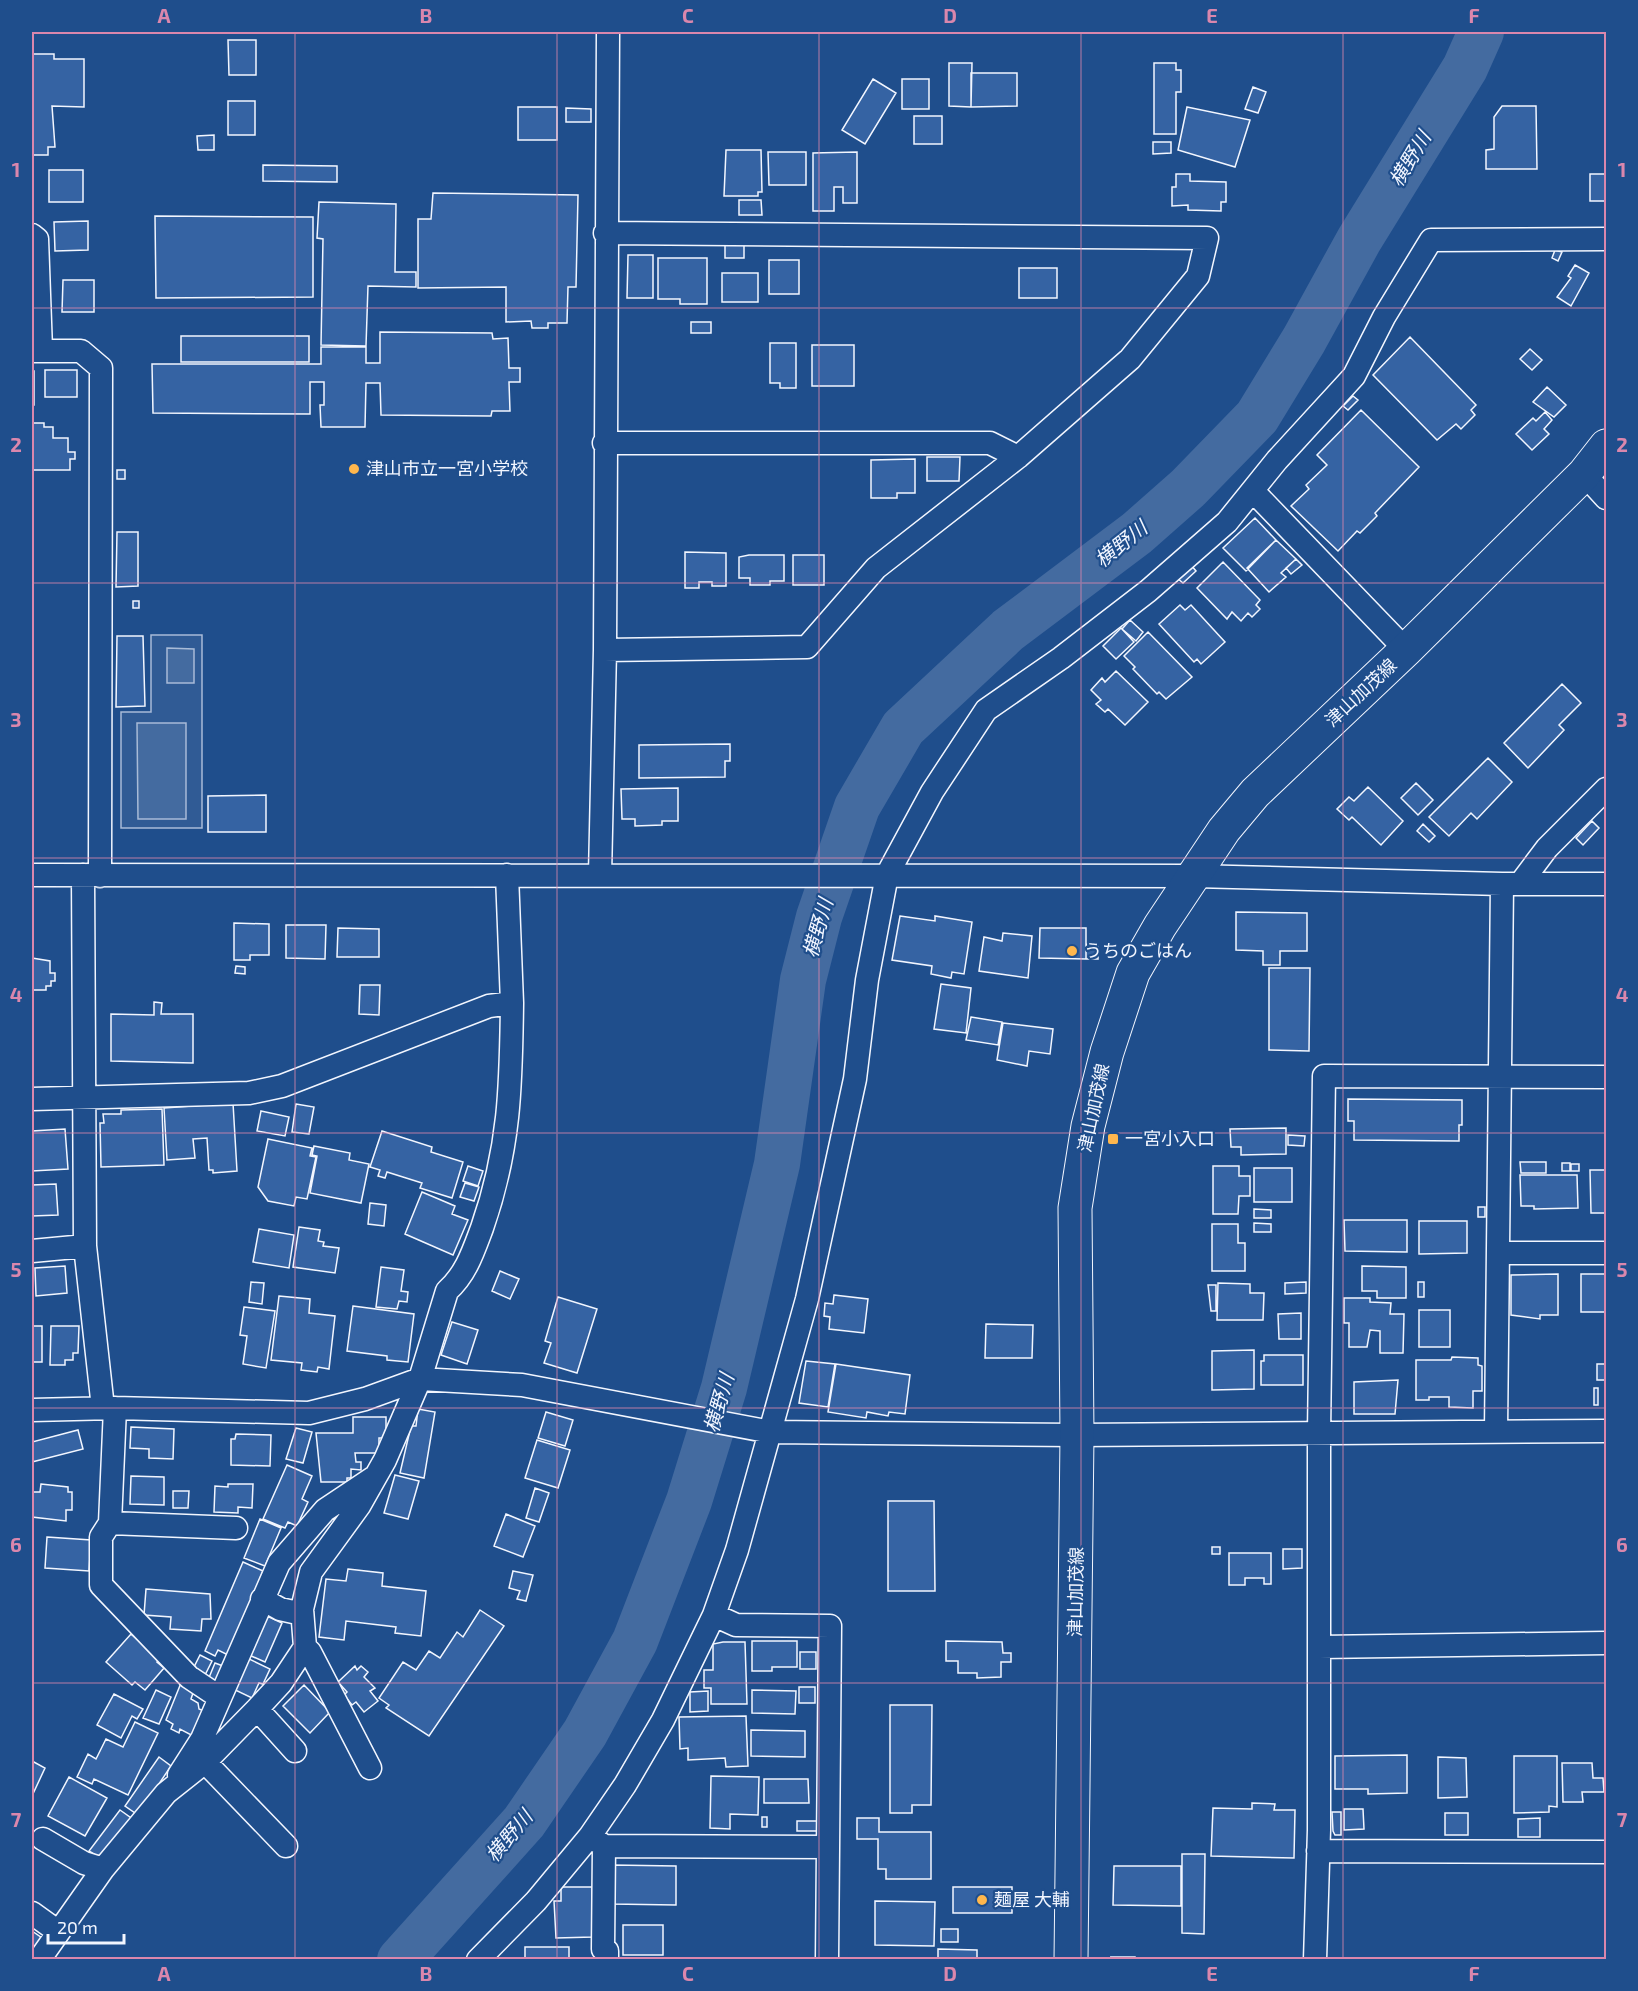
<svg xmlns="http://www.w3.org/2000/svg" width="1638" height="1991" viewBox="0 0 1638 1991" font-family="'Exo 2','Noto Sans JP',sans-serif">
  <rect width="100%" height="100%" fill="#1f4e8c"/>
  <path fill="#305b95" stroke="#a8bbd7" stroke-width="1.5" d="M151 635H202V828H121V712H151Z"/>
  <path fill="#446ba0" stroke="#a8bbd7" stroke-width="1.5" d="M167 648 194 649V683H167Z
    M137 723H186V819H138Z"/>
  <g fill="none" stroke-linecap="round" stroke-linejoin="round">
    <path stroke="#446ba0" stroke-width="46" d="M400 1960 524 1822 585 1733 635 1641 689 1501 724 1388 777 1164 803 980 819 917 857 807 903 728 1008 630 1137 533 1188 488 1257 417 1304 340 1359 240 1465 68 1481 32"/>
  </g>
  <path fill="#3563a3" stroke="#f2f6ff" stroke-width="1.5" d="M228 40H256V75H229Z
    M32 54H54V59H84V107L52 106 55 147H48V155H32Z
    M949 63H972L971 107 949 106Z
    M1154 63H1176V70H1181V92H1176V134H1154Z
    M971 73H1017V106L971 107Z
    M873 79 896 93 865 144 842 130Z
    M902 79H929V109H902Z
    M1253 87 1266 92 1258 113 1245 109Z
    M228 101H255V135H228Z
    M1502 106H1536L1537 169H1486V150L1494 149V117Z
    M518 107H557V140H518Z
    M1187 107 1250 120 1235 167 1178 150Z
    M566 108 591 109V122H566Z
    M914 116H942V144H914Z
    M214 135V150H198L197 136Z
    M1153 142H1171V153L1153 154Z
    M726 150H761L762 192H758V196H724Z
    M768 152H806V185H769Z
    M857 152V203H843V187H834V211H813V153Z
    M263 165 337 166V182L263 181Z
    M49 170H83V202H49Z
    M1176 174H1190V181L1226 182V202H1221V211L1188 210V205L1172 206V187H1176Z
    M1590 174H1606V201H1590Z
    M433 193 578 195 576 287H568L567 323H548V328H532L531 321 506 322V287L418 288V219H431Z
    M739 200H761L762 215H739Z
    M319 202 396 204 395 272H416V287L368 286 366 346 321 345 323 239 317 238Z
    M155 216 313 217V297L156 298Z
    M88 221V250L55 251 54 222Z
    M725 244H744V258H725Z
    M1555 250 1562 252 1558 261 1552 258Z
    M628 255H653V298H627Z
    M658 258H707V304H680V299H658Z
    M769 260H799V294H769Z
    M1575 265 1589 273 1571 306 1557 297 1571 278 1568 276Z
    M1019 268H1057V298H1019Z
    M722 273H758V302H722Z
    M63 280H94V312H62Z
    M691 322H711V333H691Z
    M380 332 492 333 493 339 508 338 509 368H520V382H509L510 411H492L491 416 381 415 380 383H366L365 427H321L320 405H324V382H310V414L153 413 152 364H321V347H366V363H380Z
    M181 336H309V362H181Z
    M1410 337 1476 405 1471 410 1475 415 1461 429 1456 424 1437 440 1373 375Z
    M770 343H796V388H780V383H770Z
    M812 345H854V386H812Z
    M1530 349 1542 360 1532 370 1520 359Z
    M45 370H77V397H45Z
    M32 371H34V405H32Z
    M1547 387 1566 405 1554 417 1533 402Z
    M1353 396 1358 400 1348 410 1343 406Z
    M1361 410 1419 467 1375 513 1377 516 1360 533 1357 531 1338 551 1291 506 1309 489 1306 485 1327 465 1317 455Z
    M1545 412 1552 420 1544 429 1549 434 1532 450 1516 434 1533 418 1536 421Z
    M32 423H44V427H53V438H68V452H75V459H70V470H32Z
    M927 457H960L959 481H927Z
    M915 459V493H897V498H871V460Z
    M117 470H125V479H117Z
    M1255 518 1276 540 1246 571 1223 548Z
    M117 532H138V586L116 587Z
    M1276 540 1296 559 1281 573 1286 577 1269 592 1247 568Z
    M685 552 726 553V586H712V582H699V588H685Z
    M749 555H784V581H770V585H750V578H739V557Z
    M793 555H824V585H793Z
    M1296 559 1302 565 1291 574 1286 568Z
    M1223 562 1260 600 1256 605 1260 609 1252 617 1248 613 1241 621 1232 612 1227 619 1197 588Z
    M1191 565 1196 571 1183 583 1177 578Z
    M133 601H139V608H133Z
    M1180 605 1185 610 1191 605 1225 642 1201 664 1197 659 1194 662 1159 624Z
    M1130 620 1143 632 1136 641 1122 629Z
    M1121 628 1134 642 1116 659 1103 646Z
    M1148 632 1192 677 1166 699 1159 692 1157 694 1133 669 1135 667 1124 656Z
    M117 636H143L145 706 116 707Z
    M1116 671 1148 702 1125 725 1108 709 1105 712 1096 704 1101 700 1091 690 1102 678 1105 682Z
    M1562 684 1581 703 1559 725 1564 730 1528 768 1504 743Z
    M730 744V761H725V777L639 778V745Z
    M1488 758 1512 782 1477 819 1471 813 1449 836 1429 817Z
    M1416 783 1433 800 1418 815 1401 798Z
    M1368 787 1403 821 1381 845 1352 817 1349 820 1337 809 1349 797 1354 801Z
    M678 788V821H662V825L635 826V819H622L621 789Z
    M266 795V832H208V796Z
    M1592 821 1599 828 1583 845 1576 838Z
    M1423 824 1435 836 1429 842 1417 831Z
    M1236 912 1307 913V951H1280V965H1263V951L1236 950Z
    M900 916 935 921V916L972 922 964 974 952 972 951 978 931 974 932 966 892 960Z
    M234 923 269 924V955H250V960H234Z
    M286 925H326L325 959 286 958Z
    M338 928 379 929V957H337Z
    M1040 928H1086V959L1039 958Z
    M1003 933 1032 936 1028 978 979 971 984 937 1002 941Z
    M1086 944 1098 945V959H1086Z
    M32 958 50 961V973H55V981H51V986H46V990H32Z
    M236 966 245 967V974L235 973Z
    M1269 968H1310L1309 1051 1269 1050Z
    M941 984 971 988 966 1033 934 1029Z
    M360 985H380L379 1015 359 1014Z
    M154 1002 162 1003 161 1014H193V1063L111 1061V1014L154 1015Z
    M971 1017 1002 1022 998 1045 966 1040Z
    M1003 1023 1053 1029 1050 1054 1029 1051 1027 1066 997 1060Z
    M1348 1099 1462 1100V1125H1459V1141L1354 1140V1121H1348Z
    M233 1103 237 1171 213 1173V1170H209L207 1138 193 1139 195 1158 167 1160 164 1108Z
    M296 1104 314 1107 309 1134 292 1132Z
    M162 1109 164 1165 101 1167 100 1123H104L103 1114H121V1110Z
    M261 1111 289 1117 285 1136 257 1131Z
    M1286 1128V1154L1241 1155V1147H1231L1230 1129Z
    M65 1129 68 1169 32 1171V1131Z
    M382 1131 432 1147 431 1152 463 1162 452 1198 420 1188 422 1183 387 1172 385 1178 378 1176 380 1170 370 1167Z
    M1288 1135 1305 1136 1304 1146 1288 1145Z
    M268 1139 312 1148 310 1156 316 1157 307 1199 296 1197 294 1206 268 1201 258 1187Z
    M314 1146 350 1153 349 1160 369 1164 361 1203 310 1193 317 1156 312 1155Z
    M1520 1162H1546V1173H1521Z
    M1562 1163H1570V1171H1562Z
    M1571 1164H1579V1171H1571Z
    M468 1166 483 1171 478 1186 463 1181Z
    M1213 1166H1239V1176H1250V1196H1239L1238 1214H1213Z
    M1254 1168H1292V1202H1254Z
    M1590 1170H1606V1213H1591Z
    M1520 1175H1577L1578 1208 1534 1209V1206H1521Z
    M465 1183 479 1187 474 1201 460 1197Z
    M56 1184 58 1215 32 1216V1185Z
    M422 1192 455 1206 452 1214 468 1220 453 1255 405 1234Z
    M370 1203 386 1205 384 1226 368 1224Z
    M1478 1207H1485V1217H1478Z
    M1254 1209 1271 1210V1218H1254Z
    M1344 1220H1407V1252L1345 1251Z
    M1419 1221H1467V1253L1419 1254Z
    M1254 1223 1271 1224V1232H1254Z
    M1212 1224H1238V1243H1245V1271H1212Z
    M299 1227 320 1230 318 1241 324 1242 323 1246 339 1248 335 1273 293 1267Z
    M259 1229 294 1235 289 1268 253 1262Z
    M65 1266 67 1293 36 1296 35 1268Z
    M1362 1266 1406 1267V1298H1377V1291H1362Z
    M381 1267 404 1270 401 1291 408 1292 407 1302 399 1301 397 1309 376 1307Z
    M500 1271 519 1279 510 1299 492 1291Z
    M1558 1274V1315H1540V1319L1511 1315V1275Z
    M1581 1274H1606V1312H1581Z
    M251 1282 264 1283 262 1304 249 1302Z
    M1306 1282V1293L1285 1294V1283Z
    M1418 1282H1424V1297H1418Z
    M1218 1283 1250 1284V1293H1264L1263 1320H1217Z
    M1208 1285H1216V1311H1211Z
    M834 1295 868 1299 864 1333 829 1329 830 1317 824 1316 825 1303 833 1304Z
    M279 1296 310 1299 309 1313 335 1316 329 1369 318 1367 317 1372 301 1370 302 1363 271 1360Z
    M558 1297 597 1309 577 1373 544 1363 551 1343 545 1341Z
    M1344 1298H1370V1302L1391 1303 1390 1314H1404L1403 1353H1380V1331L1370 1330 1367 1347H1349V1323H1344Z
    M353 1306 414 1314 408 1362 387 1360V1356L347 1351Z
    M244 1307 275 1311 266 1368 243 1364 247 1336 240 1335Z
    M1419 1310H1450V1347H1419Z
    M1301 1313V1339H1279L1278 1314Z
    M452 1322 478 1330 467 1364 441 1355Z
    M986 1324 1033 1325 1032 1358H985Z
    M32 1326H42V1362H32Z
    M51 1326H79L78 1353H73V1360H65V1365H50Z
    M1254 1350V1389L1212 1390V1351Z
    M1264 1355H1303V1385H1261V1361H1264Z
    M1452 1357 1478 1358V1365L1482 1366V1391H1473V1408L1449 1407V1397H1429V1400H1416V1360H1451Z
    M806 1361 835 1364 828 1407 799 1403Z
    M836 1364 910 1375 905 1414 889 1412 888 1416 867 1412 866 1418 828 1412Z
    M1597 1364H1606V1380H1597Z
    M1398 1380 1395 1414H1354V1382Z
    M1594 1388H1598V1405H1594Z
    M418 1409 435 1412 424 1478 400 1473 411 1426H416Z
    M546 1412 573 1420 565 1446 538 1438Z
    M353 1417H386V1438H379V1453H355L356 1462H361V1470L351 1469V1478H347V1482H321L316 1433H353Z
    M131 1427 174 1429 173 1459 149 1458V1449L130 1448Z
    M296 1428 312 1432 303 1463 286 1459Z
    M78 1430 83 1449 32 1462V1442Z
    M236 1434 271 1435 270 1466 231 1465V1439H235Z
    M537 1440 570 1450 558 1488 525 1478Z
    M287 1465 312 1476 302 1499 308 1502 297 1526 288 1522 285 1528 263 1519Z
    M395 1475 419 1481 408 1519 384 1513Z
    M131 1476 164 1477V1505L130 1504Z
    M41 1484 68 1487V1492H72V1510H66V1521L32 1517V1492H40Z
    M228 1484H253L252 1508 238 1507V1513L214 1512 215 1486 228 1487Z
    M535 1488 549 1493 539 1522 526 1518Z
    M173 1491H189L188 1508H173Z
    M888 1501H934L935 1591H888Z
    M506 1514 535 1526 523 1557 494 1546Z
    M260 1519 281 1528 265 1566 244 1558Z
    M47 1537 91 1540 89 1571 45 1568Z
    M1212 1547H1220V1554H1212Z
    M1283 1549H1302V1568L1283 1569Z
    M1229 1553H1271V1584H1264V1578H1245V1585H1229Z
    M243 1562 263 1571 228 1655 218 1650 215 1656 205 1651Z
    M348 1569 383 1573 382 1586 426 1591 421 1636 395 1633 396 1627 346 1621 344 1640 319 1637 326 1579 346 1581Z
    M513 1571 533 1575 526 1601 517 1599 520 1591 509 1588Z
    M146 1589 210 1594 211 1619H202L201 1631 170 1629 171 1617 144 1615Z
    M480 1610 504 1626 429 1736 386 1708 389 1705 379 1698 403 1662 416 1670 429 1651 440 1658 457 1632 463 1637Z
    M265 1615 282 1623 265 1662 249 1655Z
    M131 1634 159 1659 157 1662 164 1668 145 1690 135 1682 132 1685 106 1662Z
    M752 1641H797V1667H772V1671H752Z
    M946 1641 1002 1642 1003 1653H1011V1662H1001V1677L977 1678V1673H958V1661H946Z
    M723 1642H745L747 1704H711V1688H704V1670H713V1644Z
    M800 1652H816V1669H800Z
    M200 1655 212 1661 204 1677 192 1671Z
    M245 1657 270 1669 263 1684 259 1683 252 1698 231 1688Z
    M215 1663 223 1666 215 1683 208 1680Z
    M355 1666 357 1670 361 1666 368 1672 364 1677 375 1688 370 1691 378 1701 364 1712 356 1702 352 1705 344 1695 347 1692 338 1682Z
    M181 1683 194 1690 191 1699 198 1703 199 1709 204 1711 195 1737 180 1729 179 1733 171 1729 173 1724 166 1720Z
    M304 1685 330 1712 310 1733 283 1706Z
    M799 1687H815V1703H799Z
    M156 1690 171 1697 159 1724 143 1718Z
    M752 1690 796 1691 795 1714 752 1713Z
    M708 1691V1711L690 1712V1692Z
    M114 1694 143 1709 137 1719 132 1716 121 1738 97 1725Z
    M890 1705H932L931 1805H912V1813H890Z
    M746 1716 748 1766 726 1767 725 1758 688 1760V1748L680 1749 679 1717Z
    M135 1722 158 1733 128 1795 94 1779 92 1784 77 1777 88 1754 96 1759 106 1739 123 1747Z
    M751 1730 805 1731V1757L751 1756Z
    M1407 1755V1793L1368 1794V1789H1335V1756Z
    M1514 1756H1557V1807L1549 1806V1812L1514 1813Z
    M159 1757 171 1766 138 1815 125 1806Z
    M1438 1757 1466 1758 1467 1797 1438 1798Z
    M32 1761 45 1768 32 1796Z
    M1562 1763H1592L1593 1778H1603L1604 1792H1582L1583 1802H1563Z
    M711 1776 759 1777 758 1815 730 1814V1829L710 1828Z
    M69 1777 107 1798 85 1836 48 1816Z
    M764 1779H808L809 1803H764Z
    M1252 1803 1275 1804 1274 1810H1295L1294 1858 1211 1856 1213 1808 1252 1809Z
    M1344 1809H1363L1364 1829 1344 1830Z
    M120 1810 134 1820 103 1860 89 1851Z
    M1332 1812H1341V1835H1335L1333 1831Z
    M1445 1813H1468V1835H1445Z
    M762 1817H767V1827H762Z
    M857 1818H879V1832H931V1879H886V1869H878V1839H857Z
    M1540 1818V1837H1518V1819Z
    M797 1821H817V1831H797Z
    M1182 1854H1205L1204 1934 1182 1933Z
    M612 1865 676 1866V1905L611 1904Z
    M1114 1866H1181V1906L1113 1905Z
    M561 1887H592L593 1937 556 1938 554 1901H561Z
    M953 1887H1012V1913H953Z
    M875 1901 935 1902 934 1946 875 1945Z
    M623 1925H663V1955H623Z
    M941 1929H958V1942H941Z
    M32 1931 45 1940 32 1959Z
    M525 1947H569V1960H525Z
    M938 1949 977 1950V1960H938Z
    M1111 1957H1135V1960H1112Z"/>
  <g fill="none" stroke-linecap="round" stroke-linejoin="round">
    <defs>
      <path id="street" d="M605 233 1207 238 1198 276 1130 359 1018 457 876 568 807 647 605 650
        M32 235 37 239 41 350
        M32 351H81L101 368 100 876
        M604 443H990L1018 457
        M1584 474 1606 498
        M1253 491 1406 650
        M32 875 1194 876 1502 884H1606
        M83 875 85 1246 103 1408
        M600 875 605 650 608 32
        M1520 884 1547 848 1606 789
        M32 1099 249 1093 282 1086 489 1006 512 1003 507 875
        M32 1251 85 1246
        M1499 1253H1606
        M115 1408 110 1523 101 1537V1585L189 1677 219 1697
        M32 1410 115 1408 309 1413 365 1399 420 1379 522 1385 771 1432 1077 1435 1606 1431
        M1496 1431 1502 884
        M110 1523 236 1528
        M262 1599 280 1609 302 1614
        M714 1615 736 1625 830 1626 827 1960
        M305 1647 310 1652 370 1768
        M1320 1647 1606 1643
        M257 1709 295 1751
        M205 1762 286 1846
        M179 1775 202 1739 279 1563 325 1510 373 1478
        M590 1836 604 1846 828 1847
        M43 1839 84 1863 103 1869
        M604 1846 603 1949 607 1951V1960
        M1318 1851 1606 1852
        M32 1913 57 1931
        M39 1960 103 1869 166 1793 205 1762 257 1709 281 1683 305 1647 302 1609 311 1572 359 1506 385 1460 420 1379 447 1291C466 1274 473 1252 482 1228 510 1148 511 1086 512 1003
        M478 1960 536 1901 590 1836 625 1785 663 1720 714 1615 737 1550 807 1299 855 1079 867 980 887 875 932 792 986 710 1061 658 1148 591 1227 522 1277 460 1354 376 1384 317 1431 240 1606 239
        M1315 1960 1319 1830V1433L1324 1076 1606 1077"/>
      <path id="primary" d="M1071 1960 1077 1435 1075 1208 1088 1126 1107 1052 1133 973 1160 926 1224 830 1255 793 1406 650 1584 474 1606 446"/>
    </defs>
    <use href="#street" stroke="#f2f6ff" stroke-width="25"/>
    <use href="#primary" stroke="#f2f6ff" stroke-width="35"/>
    <use href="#street" stroke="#1f4e8c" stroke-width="22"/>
    <use href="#primary" stroke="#1f4e8c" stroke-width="33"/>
  </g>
  <path fill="none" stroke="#da87ad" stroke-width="1.5" stroke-opacity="0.55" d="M295 32V1960M557 32V1960M819 32V1960M1081 32V1960M1343 32V1960M32 308H1606M32 583H1606M32 858H1606M32 1133H1606M32 1408H1606M32 1683H1606"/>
  <g fill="#ffb74d" stroke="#1f4e8c" stroke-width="2">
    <circle cx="354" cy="469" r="6"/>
    <circle cx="1072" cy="951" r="6"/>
    <rect x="1107" y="1133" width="12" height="12" rx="3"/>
    <circle cx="982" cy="1900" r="6"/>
  </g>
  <g text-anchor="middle" stroke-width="4.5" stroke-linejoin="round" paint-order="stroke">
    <g font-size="18" fill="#f2f6ff" stroke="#1f4e8c" text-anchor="start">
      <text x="366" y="475">津山市立一宮小学校</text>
      <text x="1084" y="957">うちのごはん</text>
      <text x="1125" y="1145">一宮小入口</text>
      <text x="994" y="1906">麺屋 大輔</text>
    </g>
    <g font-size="18" fill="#f2f6ff" stroke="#1f4e8c">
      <text transform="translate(1361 693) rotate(-43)" y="6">津山加茂線</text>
      <text transform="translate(1094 1108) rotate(-78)" y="6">津山加茂線</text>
      <text transform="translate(1076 1592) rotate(-89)" y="6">津山加茂線</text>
    </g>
    <g font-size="20" font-style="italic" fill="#f2f6ff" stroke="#1f4e8c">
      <text transform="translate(1410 159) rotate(-59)" y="7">横野川</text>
      <text transform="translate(1121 544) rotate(-39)" y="7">横野川</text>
      <text transform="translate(818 928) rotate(-74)" y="7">横野川</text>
      <text transform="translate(719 1403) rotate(-74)" y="7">横野川</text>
      <text transform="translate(509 1836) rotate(-50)" y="7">横野川</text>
    </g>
  </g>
  <rect width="1638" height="1991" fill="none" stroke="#1f4e8c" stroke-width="66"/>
  <path d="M48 1934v9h76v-9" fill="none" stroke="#f2f6ff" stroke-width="3"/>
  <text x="57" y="1934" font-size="18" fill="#f2f6ff" stroke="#1f4e8c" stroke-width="4.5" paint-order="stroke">20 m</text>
  <rect x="33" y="33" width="1572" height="1925" fill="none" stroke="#da87ad" stroke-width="2"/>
  <g font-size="20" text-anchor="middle" font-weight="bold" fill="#da87ad">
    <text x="164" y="23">A</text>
    <text x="426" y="23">B</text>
    <text x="688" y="23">C</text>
    <text x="950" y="23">D</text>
    <text x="1212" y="23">E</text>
    <text x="1474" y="23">F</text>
    <text x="16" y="177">1</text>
    <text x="1622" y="177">1</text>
    <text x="16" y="452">2</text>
    <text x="1622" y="452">2</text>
    <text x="16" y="727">3</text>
    <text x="1622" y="727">3</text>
    <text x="16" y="1002">4</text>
    <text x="1622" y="1002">4</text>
    <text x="16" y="1277">5</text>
    <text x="1622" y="1277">5</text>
    <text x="16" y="1552">6</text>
    <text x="1622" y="1552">6</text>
    <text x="16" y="1827">7</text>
    <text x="1622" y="1827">7</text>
    <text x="164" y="1981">A</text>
    <text x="426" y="1981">B</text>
    <text x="688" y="1981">C</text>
    <text x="950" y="1981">D</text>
    <text x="1212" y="1981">E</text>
    <text x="1474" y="1981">F</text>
  </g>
</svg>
